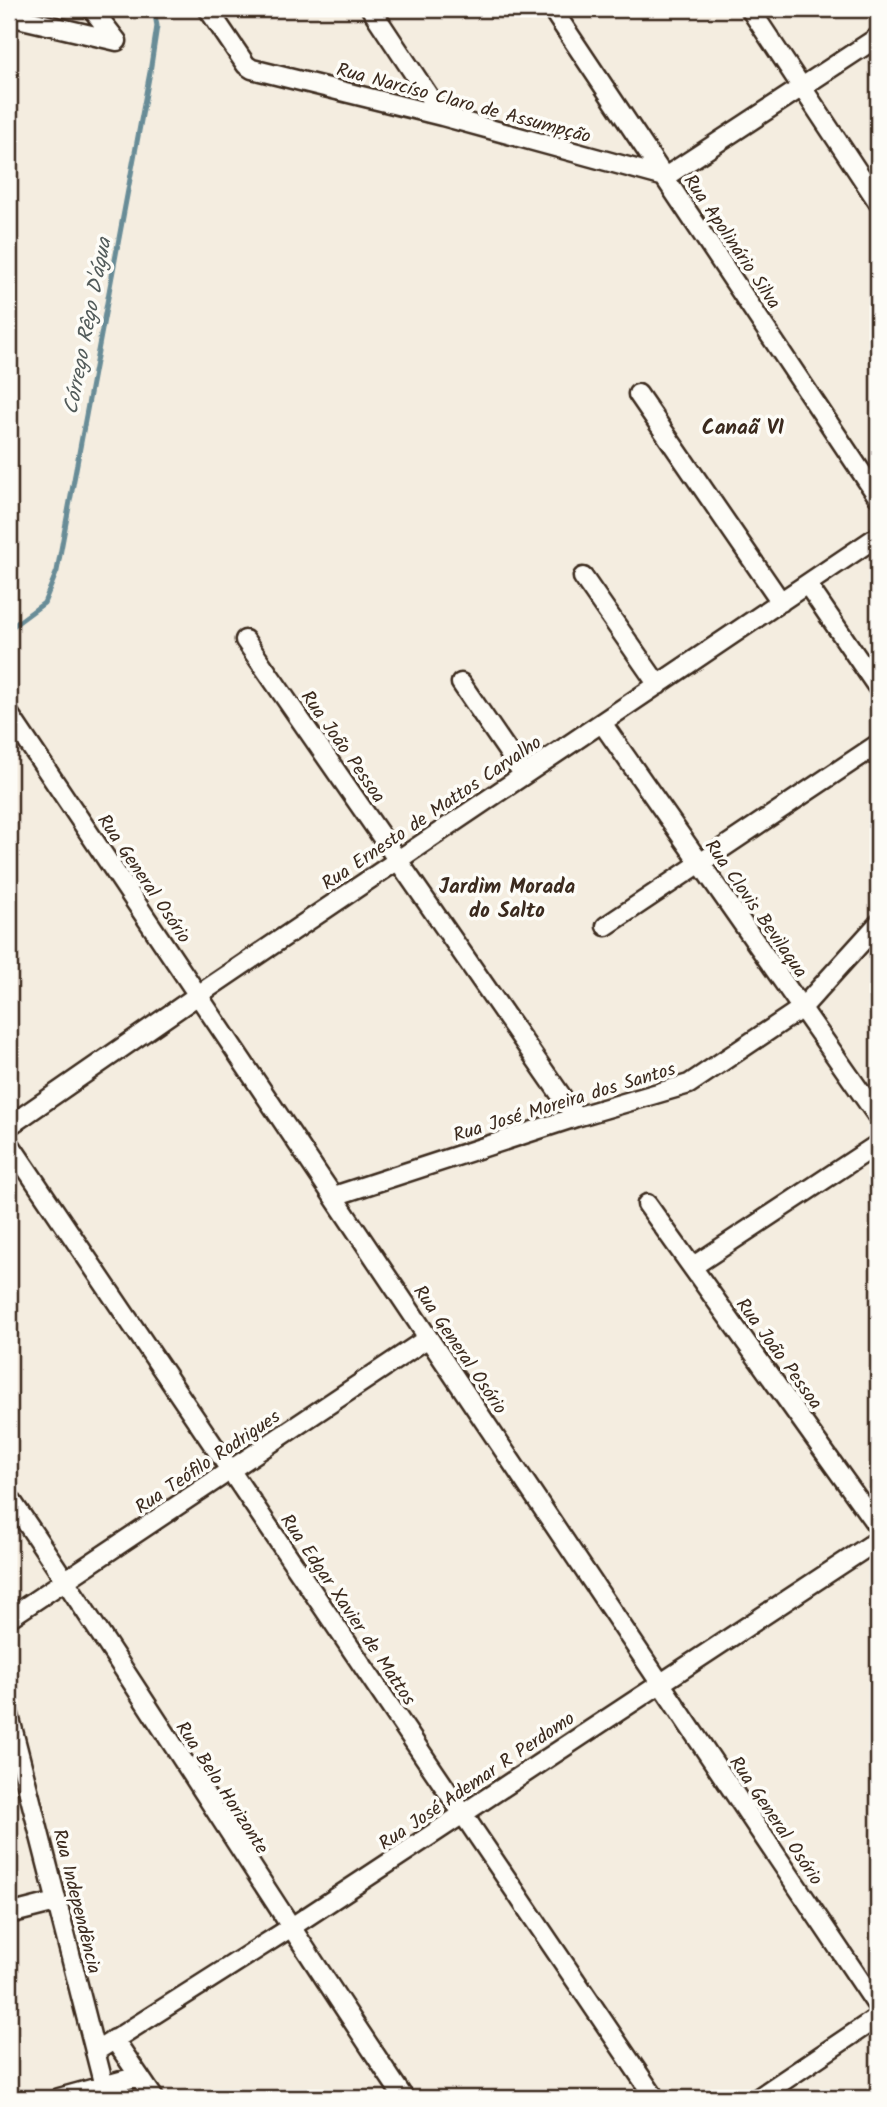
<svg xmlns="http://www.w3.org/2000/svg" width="887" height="2107" viewBox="0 0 887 2107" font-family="Kalam,sans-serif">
  <rect width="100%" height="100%" fill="#f4ede0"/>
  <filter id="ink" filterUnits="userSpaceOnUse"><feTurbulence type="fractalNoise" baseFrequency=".0143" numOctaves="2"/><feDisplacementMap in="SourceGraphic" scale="14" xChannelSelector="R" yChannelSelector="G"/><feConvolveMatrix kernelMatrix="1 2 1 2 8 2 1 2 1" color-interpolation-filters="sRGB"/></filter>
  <g filter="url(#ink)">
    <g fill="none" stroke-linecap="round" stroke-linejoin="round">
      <path stroke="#688c97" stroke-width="5" d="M9 629 44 603 57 571 150 72 157 26 154 9"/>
      <defs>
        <path id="minor" d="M92 9 117 41
          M208 9 246 65 252 69 442 116 665 177 878 37
          M371 9 442 116
          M552 9 878 497
          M750 9 878 202
          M9 16 117 41
          M638 394 781 602
          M583 577 658 685
          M807 584 878 688
          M245 640 576 1117
          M461 683 524 775
          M9 714 878 2007
          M602 723 878 1117
          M606 926 878 744
          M9 1126 198 995 878 536
          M9 1143 655 2098
          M334 1196 576 1117 689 1084 802 1008 878 924
          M647 1204 878 1527
          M692 1267 878 1144
          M9 1497C144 1695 270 1899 404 2098
          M9 1618 428 1338
          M9 1715 107 2098
          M9 1914 56 1902
          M114 2039 154 2098
          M95 2052 290 1928 878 1540
          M59 2098 139 2076
          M758 2098 878 2017"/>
      </defs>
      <use href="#minor" stroke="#3b2a1e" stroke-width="23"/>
      <use href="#minor" stroke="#fdfcf7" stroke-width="18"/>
    </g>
  </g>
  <g text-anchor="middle" stroke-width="7" stroke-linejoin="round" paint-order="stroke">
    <g font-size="19" fill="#3b2a1e" stroke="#fdfcf7">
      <text transform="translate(464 102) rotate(15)" y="7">Rua Narcíso Claro de Assumpção</text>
      <text transform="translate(733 241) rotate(56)" y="7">Rua Apolinário Silva</text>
      <text transform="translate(344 746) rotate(55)" y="7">Rua João Pessoa</text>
      <text transform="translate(431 812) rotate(-34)" y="7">Rua Ernesto de Mattos Carvalho</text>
      <text transform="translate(145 878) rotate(56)" y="7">Rua General Osório</text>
      <text transform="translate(757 908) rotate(55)" y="7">Rua Clovis Bevilaqua</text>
      <text transform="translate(564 1101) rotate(-17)" y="7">Rua José Moreira dos Santos</text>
      <text transform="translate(461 1349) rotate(56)" y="7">Rua General Osório</text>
      <text transform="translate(780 1353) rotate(54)" y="7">Rua João Pessoa</text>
      <text transform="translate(207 1461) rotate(-34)" y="7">Rua Teófilo Rodrigues</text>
      <text transform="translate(349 1609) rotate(56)" y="7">Rua Edgar Xavier de Mattos</text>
      <text transform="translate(476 1780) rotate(-34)" y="7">Rua José Ademar R Perdomo</text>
      <text transform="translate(223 1787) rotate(57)" y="7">Rua Belo Horizonte</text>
      <text transform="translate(777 1820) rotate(56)" y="7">Rua General Osório</text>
      <text transform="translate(78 1901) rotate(76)" y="7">Rua Independência</text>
    </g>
    <g font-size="21" font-style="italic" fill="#525b5a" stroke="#fdfcf7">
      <text transform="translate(87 326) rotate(-79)" y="7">Córrego Rêgo D'água</text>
    </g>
    <g font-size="21" font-weight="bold" fill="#3b2a1e" stroke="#fdfcf7">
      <text x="743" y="434">Canaã VI</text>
      <text x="507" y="893">Jardim Morada<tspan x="507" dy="24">do Salto</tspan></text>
    </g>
  </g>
  <rect width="887" height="2107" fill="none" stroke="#fdfcf7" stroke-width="35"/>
  <rect x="18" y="18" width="852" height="2072" fill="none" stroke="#3b2a1e" stroke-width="2.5" filter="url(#ink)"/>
</svg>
